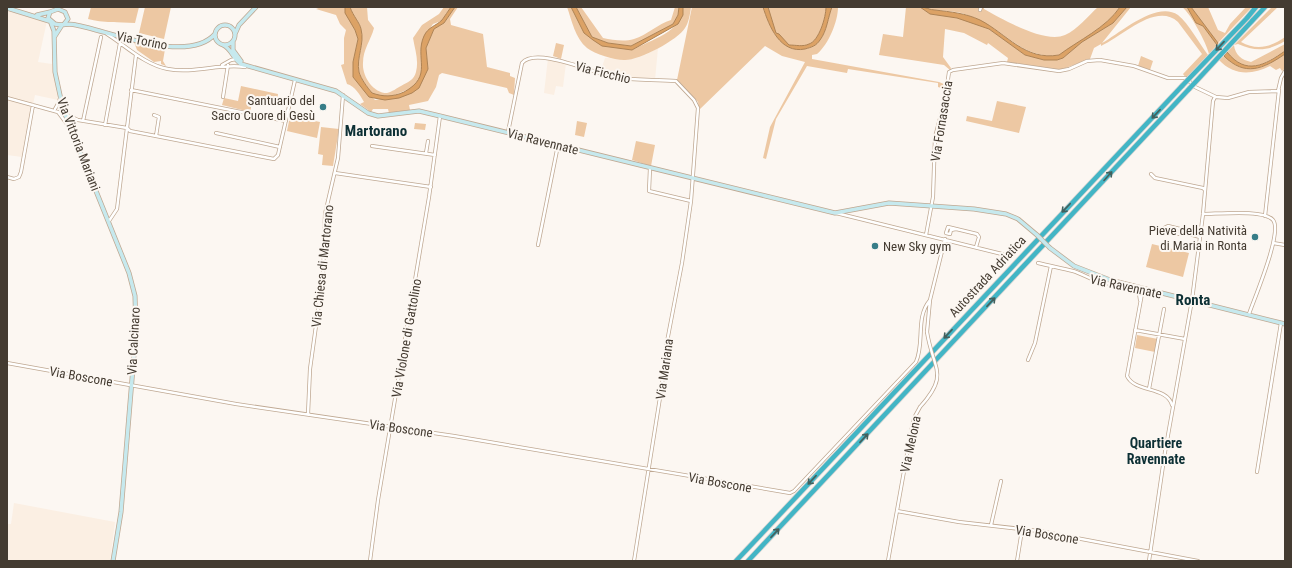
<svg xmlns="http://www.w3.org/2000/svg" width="1292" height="568" viewBox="0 0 1292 568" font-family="'Roboto Condensed',sans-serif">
  <rect width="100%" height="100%" fill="#fcf7f2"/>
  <path fill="#fbefe3" d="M7 11 47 21 38 62 52 64 58 100 35 95 22 157 7 155Z
    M658 48 655 80 629 79 600 73 605 58 613 57 618 59 645 55Z
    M548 58 566 63 563 87 556 86 554 95 544 93Z
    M14 503 115 522 110 561H7V524H11Z"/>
  <path fill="#edc8a3" d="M91 7H139L135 23C119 22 103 23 88 19Z
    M145 7H171L164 39 139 33Z
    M321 7H345L346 13 355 30 358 39 353 62V77L375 100 412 93 428 69 426 48 434 29 444 23 455 7H458L450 19 451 25 483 34 487 67 510 73V76L515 78 514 95 509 93 507 88 442 73 439 75 436 87 428 101 409 105 410 110 389 113 388 109H373L371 112 360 104 364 102C360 95 355 86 347 84L341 65 344 64V38L346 30 340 24 336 15 316 9Z
    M350 7H367L368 20 374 28C371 40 363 49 363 63 362 76 373 93 387 93 392 92 397 88 401 86 408 82 414 80 416 72 419 60 415 50 413 38L422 25 439 14 444 7H451L441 21 433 24 422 41 423 69 420 78 414 87 392 96 382 97 372 93C367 87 361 79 359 72 356 58 365 44 361 29 360 22 353 17 350 7Z
    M567 7H571L593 40 632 50C650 40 683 32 683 7H691C690 14 689 22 685 28 678 40 638 61 624 60 614 60 595 54 587 48 575 38 572 21 567 7Z
    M576 7H581L603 38C613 40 624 42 634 39 647 35 658 24 671 20L675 7H679L678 15 673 24 631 46 608 43 592 37Z
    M692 7H763C769 26 780 54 805 49 812 47 816 46 820 40 827 31 828 17 832 7H838C838 22 828 45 817 54L812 55V59L939 82 946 85 945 89 938 87V83L848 69 847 73 807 66 776 119 766 159 763 158 770 127 805 62 782 56 765 46 699 110 698 102 677 80Z
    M768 7H826C826 17 819 41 809 44 804 47 795 45 789 45L776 34Z
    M906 7H920L930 14 946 15 969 21 989 29 1025 55 1044 60H1057L1063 58 1082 42 1113 23 1127 7H1131L1102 43C1120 33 1157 0 1178 15 1189 24 1199 43 1208 55L1186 78 1183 74 1202 54 1178 22C1156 2 1123 36 1101 46V44L1094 48 1090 59 1060 70 1007 62 1008 58 988 43 987 45 964 33 945 29 943 57 951 68 950 70 944 65 879 55 883 34 903 37Z
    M926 7H984V9C1002 19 1045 44 1065 35 1077 30 1088 16 1098 7H1120C1106 28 1080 40 1059 55 1025 60 1007 33 979 20 973 17 964 13 956 12 946 10 935 12 926 7Z
    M1182 7H1187L1196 23 1203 26 1217 45 1209 54C1206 42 1191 14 1182 7Z
    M1191 7H1208L1218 30 1225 33 1230 24 1246 7H1252L1218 43Z
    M1272 7H1278L1241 42C1257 51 1271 47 1285 37V41C1268 51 1256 52 1238 44L1234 45C1235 55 1242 60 1251 62L1285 44V51C1264 64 1246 77 1227 52Z
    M134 42 165 49 163 61 166 66 161 64V61L154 62 137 50Z
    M556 43 564 45 561 59 553 56Z
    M1285 54V68L1282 71 1280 68 1276 70 1270 66C1252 75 1234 76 1219 60L1224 56C1245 77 1263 68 1285 54Z
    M1141 56 1153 61 1150 70 1138 66Z
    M241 86 278 94 277 104 253 99 250 112 222 105 224 98 238 101Z
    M997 101 1026 107 1019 133 966 121 967 116 992 121Z
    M290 116 320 122 317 138 287 131Z
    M577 121 587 123 584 137 575 135Z
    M415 123 426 124 425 130 414 129Z
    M321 127 339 129 333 166 322 165 323 155 318 154Z
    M636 141 655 145 651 166 632 160Z
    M1152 244 1189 253 1183 277 1146 267Z
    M1137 335 1158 339 1155 352 1135 348Z"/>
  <path fill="#dca265" stroke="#ae8355" d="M345 7H350C353 16 360 23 361 29 365 44 356 57 359 72 361 79 367 87 372 93 383 97 393 97 404 92 434 76 414 58 424 36 428 27 436 26 442 20 445 16 448 11 451 7H455L444 23 434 29 426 48 428 69 419 88 412 93 399 98 385 100 369 97 353 77V62L358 39 355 30 345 13Z
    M571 7H576L592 37 608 43 631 46 673 24 678 15 679 7H683V15L678 24 632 50 602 46 593 40 584 33Z
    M763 7H768L776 33 779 34 789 45C796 45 803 47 809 44 819 41 826 17 826 7H832C828 17 827 31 820 40 816 46 812 47 805 49 780 54 769 26 763 7Z
    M920 7C926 7 930 10 935 10 951 12 965 13 980 20 1007 34 1025 61 1059 55 1079 40 1106 28 1120 7H1127L1113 23 1082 42 1063 58 1057 60H1044L1025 55 989 29 957 18 930 14Z
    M1187 7H1191L1218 43 1217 45 1203 26 1196 23Z
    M1285 51V54C1263 69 1245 77 1224 56L1227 52C1246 76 1265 65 1285 51Z"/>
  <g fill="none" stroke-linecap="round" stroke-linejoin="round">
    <defs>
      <path id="minor" d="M980 10 981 7
        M107 34C126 46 145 65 168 69 194 74 220 63 245 67
        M222 65 231 60 236 59
        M131 90 286 121
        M223 97 228 65
        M7 98 58 112 70 128
        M55 109 59 102 60 98
        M65 114 78 120 127 128 130 131 156 136 159 117 154 115
        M83 121 101 37
        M105 125 120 43
        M71 127 73 121 77 120
        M508 132 522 63C536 46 595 74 615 77 635 81 655 79 676 81L694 100 698 108 691 201 682 263 666 347 662 385 634 561
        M216 133 280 147
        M156 136 274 159 278 155 295 80
        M372 146 435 155
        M426 153 428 141
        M650 168 649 191 691 201
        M335 173 431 187
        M1151 174 1155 178 1203 188 1205 190
        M7 177 14 179 19 177 21 172 33 105
        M836 213 1010 256
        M1203 214C1218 214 1264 209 1273 220 1283 232 1254 299 1249 314
        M1265 216 1279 90
        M109 221 117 209 136 55
        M956 229 951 230 950 234 946 233 948 227 977 234 979 237 976 247
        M1182 232 1179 234 1167 231 1164 228 1168 226 1180 229 1182 232 1200 237
        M926 235 933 197 935 137 945 100 949 72 953 70 1003 63 1059 71 1069 69 1087 61 1100 60 1134 66 1168 78H1186L1195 87 1216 97 1228 98 1249 92 1278 91 1281 78 1285 71
        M1273 243 1285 245
        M538 245 558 145
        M1038 263C1050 266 1061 268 1073 271 1087 275 1102 288 1118 282
        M1134 286 1139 293 1140 300
        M1143 288 1127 376C1135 393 1167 386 1172 405
        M1135 330 1185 339
        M927 332 930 300 945 239
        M1028 360 1035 343 1051 266
        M7 363 236 404 454 436 790 493 794 491 916 362C925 342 915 318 930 300
        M1149 389 1164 309
        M308 414 310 369 323 275 325 214 338 158 343 95
        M1257 472 1281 323
        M897 511 959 522 1039 531 1198 561
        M991 525 1001 481
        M370 561 378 500 429 197 440 116
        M888 561 911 432 914 418 920 407
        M1017 561 1022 530
        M1149 561 1165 452 1192 300 1203 214 1213 101 1215 97"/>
      <path id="secondary" d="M7 8 49 21
        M37 15 50 12
        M51 23 54 31 55 72 63 109 129 273 135 296 136 331 121 512 113 561
        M64 24 68 19 65 12 58 9 50 12 48 18 55 24C62 26 69 23 76 25 109 31 188 65 215 34
        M215 35a10 10 0 1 1 20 0a10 10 0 1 1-20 0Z
        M235 34 239 25 256 7
        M55 36 62 25
        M233 41V50L241 61
        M223 45C232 49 233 59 241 64L336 91 368 113 378 116 419 111 440 116 835 213 889 203 974 209 1006 214 1018 219 1037 235
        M1050 248 1074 266 1110 280 1285 324"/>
      <path id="motorway" d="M1247 18 1256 7
        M1252 21 1265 7
        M736 561 1182 86
        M748 561 1189 89"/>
    </defs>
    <use href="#minor" stroke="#bfa892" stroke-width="4"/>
    <use href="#secondary" stroke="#bfa892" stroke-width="5"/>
    <use href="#motorway" stroke="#d6d4d2" stroke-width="6"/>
    <use href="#minor" stroke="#fff" stroke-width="2.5"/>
    <use href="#secondary" stroke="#c6e9ee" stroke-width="3.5"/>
    <use href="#motorway" stroke="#42b5c5" stroke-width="4.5"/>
    <defs>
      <path id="minor-bridge" d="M920 407C950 374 933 370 927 332"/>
      <path id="secondary-bridge" d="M1037 235 1050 248"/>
      <path id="motorway-bridge" d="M1182 86 1247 18
        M1189 89 1252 21"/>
    </defs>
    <use href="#minor-bridge" stroke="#bfa892" stroke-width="4" stroke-linecap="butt"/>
    <use href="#secondary-bridge" stroke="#bfa892" stroke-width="5" stroke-linecap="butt"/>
    <use href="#motorway-bridge" stroke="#d6d4d2" stroke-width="6" stroke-linecap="butt"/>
    <use href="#minor-bridge" stroke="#fff" stroke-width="2.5"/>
    <use href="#secondary-bridge" stroke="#c6e9ee" stroke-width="3.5"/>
    <use href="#motorway-bridge" stroke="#42b5c5" stroke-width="4.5"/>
  </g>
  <defs><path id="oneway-shaft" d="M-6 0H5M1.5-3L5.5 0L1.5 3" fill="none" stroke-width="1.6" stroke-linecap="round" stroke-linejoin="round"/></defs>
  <g stroke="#43605d">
    <use href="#oneway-shaft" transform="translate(1220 46) rotate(133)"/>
    <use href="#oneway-shaft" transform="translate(1156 114) rotate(133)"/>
    <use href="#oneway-shaft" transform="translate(1108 176) rotate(-48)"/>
    <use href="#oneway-shaft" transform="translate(1066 208) rotate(134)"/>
    <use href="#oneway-shaft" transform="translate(991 302) rotate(-47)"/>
    <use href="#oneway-shaft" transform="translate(948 334) rotate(133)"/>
    <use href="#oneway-shaft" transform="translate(864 438) rotate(-47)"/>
    <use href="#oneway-shaft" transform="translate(812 480) rotate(133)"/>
    <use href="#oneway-shaft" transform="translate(775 533) rotate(-47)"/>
  </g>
  <g fill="#377d88" stroke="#fcf7f2" stroke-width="1.5">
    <circle cx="323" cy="107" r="4"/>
    <circle cx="1255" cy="237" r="4"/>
    <circle cx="875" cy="246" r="4"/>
  </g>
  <g text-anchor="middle" stroke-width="4" stroke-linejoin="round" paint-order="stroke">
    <g font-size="13" fill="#443b31" stroke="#fcf7f2">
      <text transform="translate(142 40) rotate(11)" y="5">Via Torino</text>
      <text transform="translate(603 72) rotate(14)" y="5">Via Ficchio</text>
      <text transform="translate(941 121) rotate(-81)" y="5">Via Fornasaccia</text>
      <text transform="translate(543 141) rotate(14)" y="5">Via Ravennate</text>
      <text transform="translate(79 144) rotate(69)" y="5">Via Vittoria Mariani</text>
      <text transform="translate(322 266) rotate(-84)" y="5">Via Chiesa di Martorano</text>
      <text transform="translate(987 276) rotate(-47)" y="5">Autostrada Adriatica</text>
      <text transform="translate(1126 286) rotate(12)" y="5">Via Ravennate</text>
      <text transform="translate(406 338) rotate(-80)" y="5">Via Violone di Gattolino</text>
      <text transform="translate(133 341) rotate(-87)" y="5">Via Calcinaro</text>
      <text transform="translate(664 369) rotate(-82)" y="5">Via Mariana</text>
      <text transform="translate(81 376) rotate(10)" y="5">Via Boscone</text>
      <text transform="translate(401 428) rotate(8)" y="5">Via Boscone</text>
      <text transform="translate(910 444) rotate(-78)" y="5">Via Melona</text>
      <text transform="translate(720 482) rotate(10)" y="5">Via Boscone</text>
      <text transform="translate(1047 534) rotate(9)" y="5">Via Boscone</text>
    </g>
    <g font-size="13" fill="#443b31" stroke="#fcf7f2" text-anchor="end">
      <text x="315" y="105">Santuario del<tspan x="315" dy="15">Sacro Cuore di Gesù</tspan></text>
      <text x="1247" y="235">Pieve della Natività<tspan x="1247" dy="15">di Maria in Ronta</tspan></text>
      <text x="883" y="251" text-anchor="start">New Sky gym</text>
    </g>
    <g font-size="14" font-weight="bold" fill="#0d3035" stroke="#fcf7f2">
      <text x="1156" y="448">Quartiere<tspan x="1156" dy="16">Ravennate</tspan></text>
    </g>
    <g font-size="15" font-weight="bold" fill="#0d3035" stroke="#fcf7f2">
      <text x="376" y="136">Martorano</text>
      <text x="1193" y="305">Ronta</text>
    </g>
  </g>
  <rect width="1292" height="568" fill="none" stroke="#443b31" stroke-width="16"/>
</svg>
